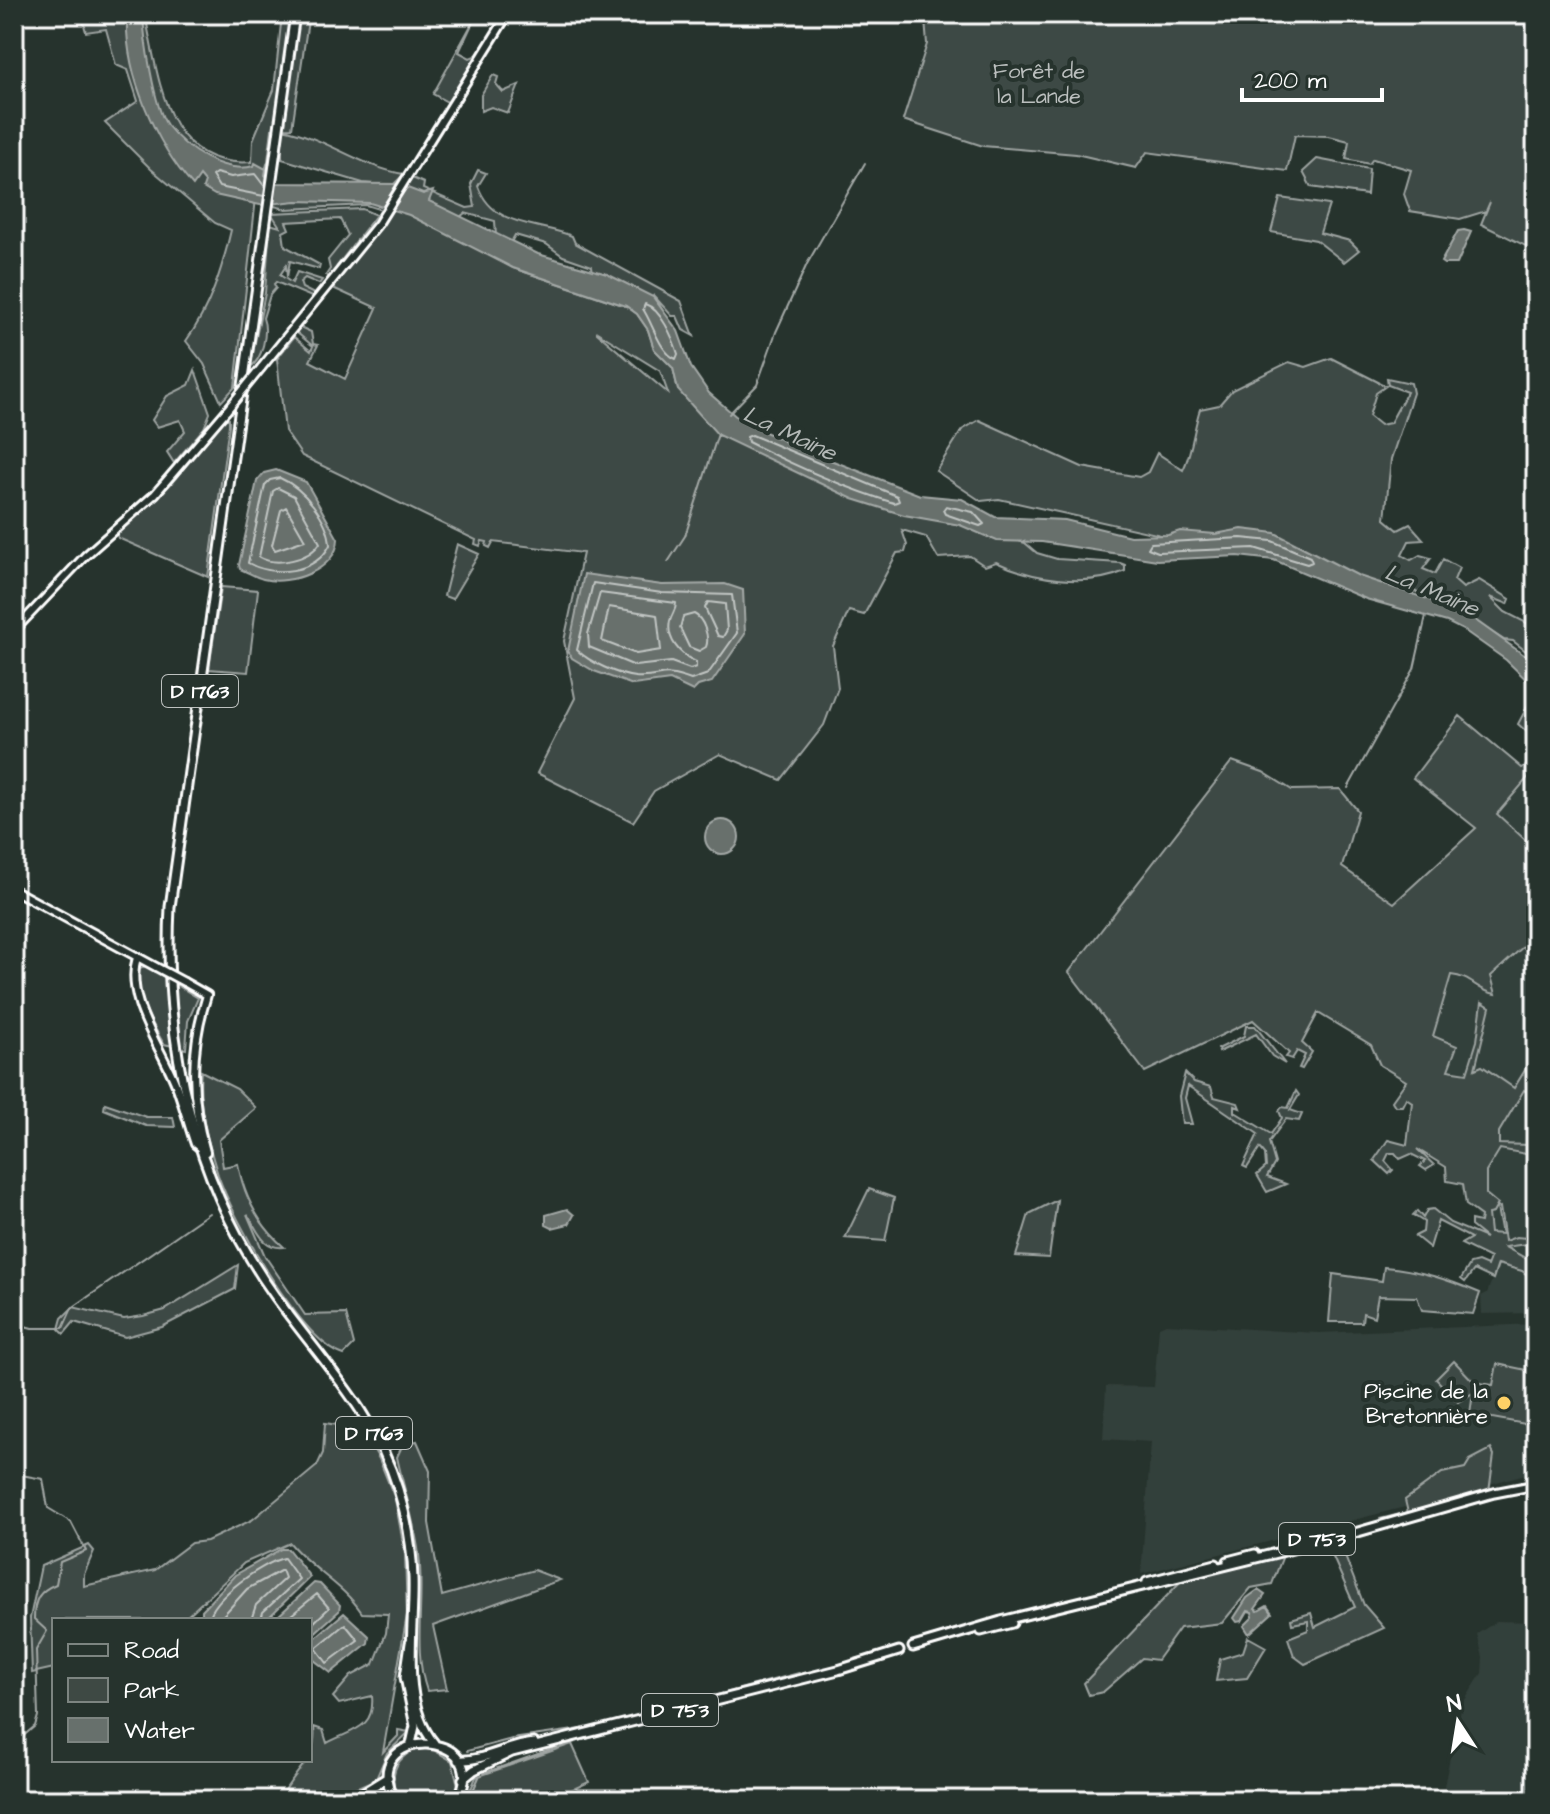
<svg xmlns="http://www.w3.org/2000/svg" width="1550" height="1814" viewBox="0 0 1550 1814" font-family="'Architects Daughter',sans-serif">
  <rect width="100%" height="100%" fill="#26332d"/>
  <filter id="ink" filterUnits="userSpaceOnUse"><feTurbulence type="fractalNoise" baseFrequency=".0125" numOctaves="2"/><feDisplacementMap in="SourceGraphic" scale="16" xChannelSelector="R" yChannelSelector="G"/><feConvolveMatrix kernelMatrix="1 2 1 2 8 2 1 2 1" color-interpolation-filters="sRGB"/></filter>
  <g filter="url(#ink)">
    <path fill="#333f3a" d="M1536 768V879L1534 848 1497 814Z
      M1536 887V1270L1497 1254 1451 1170 1464 1075 1447 1070 1433 1036 1451 974 1465 976 1477 989Z
      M1498 1264 1536 1277V1313L1482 1314 1481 1296 1487 1293Z
      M1166 1324 1318 1333 1536 1324V1471L1490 1484 1494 1456 1490 1449 1465 1468 1442 1473 1405 1500V1507L1141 1574 1151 1442 1103 1439 1106 1386 1154 1387 1159 1327Z
      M1497 1621 1536 1622V1800H1449L1444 1786 1455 1733 1463 1703 1482 1673 1483 1657 1477 1634Z"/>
    <path fill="#3e4944" stroke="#9ea4a2" stroke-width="2" fill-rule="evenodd" d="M92 14H149L147 24C160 87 169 169 252 162L253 140 274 90 282 14H309L292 128 272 129 268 161 256 198 235 387 221 402 204 364 186 341C210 308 222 270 231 230L215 223 151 169 105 123 138 101 128 70 116 65 106 29 86 32 83 21Z
      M929 14H1536V251L1481 224 1490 202 1486 211 1460 219 1410 211 1404 194 1411 170 1373 159 1369 164 1346 159 1349 141 1329 136 1295 135 1287 171 1147 152 1136 168 1076 154 983 146 903 120 927 44 925 20Z
      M474 20 459 52 470 58 477 55 451 104 433 94Z
      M493 75 498 77 496 84 503 92 519 85 508 113 491 107 481 111V95Z
      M282 129C325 137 360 167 404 174L392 186 363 183 282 159Z
      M1317 159 1369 169 1367 195 1311 187 1303 172Z
      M478 170 486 173 478 186C493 228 538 222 572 236L575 243 681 301 694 336 683 330 677 316H672L653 295 670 322 666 323 593 273 592 266 563 256 546 244 515 235 510 244 496 236 495 221 465 213 460 217 406 196 405 183 412 178 424 183 423 189 467 208 475 207 471 184Z
      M1280 198 1329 205 1320 233 1350 241 1359 250 1344 262 1316 240 1271 232Z
      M359 199 421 216 513 268 626 306 637 314 648 330 654 349 673 368 678 390 946 520 1025 543 1037 553 1057 559 1120 563 1125 565V571C1088 588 1031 579 996 562L985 566 970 556 938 558 926 537 902 530 907 545 905 552 897 553 864 615 849 611 833 646 838 688 824 725 781 780 720 754 654 791 633 822 537 773 575 698 564 641 583 553 493 542 490 548 486 546 487 542 482 541 480 546 475 544 476 540 302 456 285 431 277 359 294 337 311 351 313 346 296 332 300 327 311 332 313 344 318 345 310 361 345 379 377 308 333 288 388 212 366 205 286 209 274 206V201ZM597 332 660 371 668 393 597 333Z
      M362 209 376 215 337 266 331 280 326 275 330 269 328 260 348 235 340 219 286 222 289 229 283 232 285 246 320 265 319 269 290 261 287 277 286 266 280 275 292 283 297 272 322 280 319 284 305 278 300 282 302 288 316 295 314 298 276 282 274 284 276 288 270 295 263 318C268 331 263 360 250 367L265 293 270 224 280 227 271 213Z
      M1331 358 1386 386 1376 393 1369 416 1380 425 1390 423 1407 392 1388 385 1387 378 1411 383 1413 393 1391 459 1385 519 1398 530 1410 524 1424 540 1409 541 1402 555 1411 560 1420 555 1431 558 1423 569 1435 574 1443 559 1459 568 1454 580 1463 588 1479 580 1510 599 1508 604 1490 597 1505 612 1536 628V659L1513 641 1504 640 1435 596 999 499 981 501 936 471 962 430 979 420 1082 467 1139 477 1148 472 1157 453 1183 470C1193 450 1193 430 1200 409L1219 405 1232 390 1289 362 1306 367Z
      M195 370 210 413 204 428 174 463 167 452 185 431 180 420 157 427 152 420 167 396 189 385Z
      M225 419H229V425L208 577 118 538 117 534 169 486Z
      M457 544 479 554 452 599 444 596Z
      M221 587 258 590 248 672 209 669Z
      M1536 690V740L1518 724Z
      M1460 716 1522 768 1536 760V768L1497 814 1534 848 1536 887 1530 903 1536 916V935L1491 976 1496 994C1477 991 1472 977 1451 975L1433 1036 1457 1046 1448 1070 1467 1073 1477 1041 1482 1002 1490 1007 1475 1069 1482 1066 1514 1088 1530 1062 1528 1056 1536 1057 1531 1081 1536 1084V1096L1524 1090 1499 1132V1144L1529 1145V1150L1536 1151V1156L1500 1149 1486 1172V1194L1498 1204 1493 1213 1488 1214 1490 1233 1502 1234 1497 1208 1500 1207 1505 1241 1516 1237 1527 1238 1533 1228 1536 1231V1239L1528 1240 1526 1244 1505 1247 1536 1264V1277L1531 1278 1522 1271 1498 1264 1493 1279 1474 1270 1465 1282 1461 1279 1470 1264 1478 1262 1487 1266 1490 1258 1461 1244 1471 1238 1438 1221 1430 1248 1415 1236 1423 1232 1424 1222 1413 1215 1417 1211 1423 1218 1427 1210 1433 1209 1450 1223 1486 1238 1471 1226V1220L1480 1222 1481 1216 1466 1205 1463 1184 1447 1181 1446 1167 1417 1149 1434 1165 1426 1170 1420 1166 1425 1161 1411 1154 1400 1159 1395 1153H1389L1385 1161 1393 1170 1389 1174 1374 1160 1388 1140 1407 1145 1412 1102 1406 1098 1402 1106H1395L1392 1101 1406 1081 1380 1065 1371 1045 1318 1013 1302 1043 1312 1052 1302 1069 1299 1068 1305 1055 1297 1051 1292 1059 1286 1057 1289 1053 1253 1020 1145 1072 1069 972 1232 761 1263 772 1292 790 1340 789 1358 811 1342 867 1394 903 1476 828 1413 778Z
      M146 966 198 998 188 1021 186 1049 164 1044C151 1023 135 993 139 968Z
      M1246 1026H1255L1285 1064 1272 1056 1256 1034 1219 1052 1218 1049 1244 1036Z
      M201 1071 237 1089 256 1108 219 1140 223 1167 238 1164C244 1197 259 1225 284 1247 261 1249 258 1229 247 1214L265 1256 305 1315 346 1314 354 1345 344 1355C300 1341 233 1218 218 1175 208 1144 197 1103 201 1071Z
      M1185 1073 1194 1082 1211 1087 1214 1097 1238 1103 1240 1108 1235 1106V1112L1271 1134 1282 1118 1279 1111 1282 1107 1288 1108 1296 1091 1299 1095 1290 1110 1302 1114 1299 1121 1286 1119 1269 1142 1275 1163 1267 1177 1286 1184 1267 1192 1257 1175 1266 1167 1265 1154 1260 1148 1247 1168 1243 1166 1258 1134 1188 1086 1185 1098 1192 1124H1182L1179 1096Z
      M105 1103 146 1117H173L175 1127 146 1126 104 1109Z
      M869 1189 894 1198 885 1241 845 1238Z
      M1057 1200 1049 1258 1016 1256 1029 1214Z
      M238 1265 235 1289 162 1327 125 1337 74 1322 64 1334 59 1329 62 1318 73 1307 124 1319 143 1316 165 1310Z
      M1384 1267C1420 1270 1449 1280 1480 1293L1473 1314 1422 1310 1417 1297 1378 1296 1374 1317 1363 1313 1362 1322H1329L1333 1274 1382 1281Z
      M1454 1361 1474 1382 1493 1385 1497 1364 1536 1372V1426L1470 1414 1473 1393 1458 1402 1436 1379Z
      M325 1423 362 1429 379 1459 395 1499 405 1554 407 1615 383 1752 398 1736V1730L409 1732 387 1753 376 1779 328 1800H280C292 1771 318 1761 314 1727L323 1730 327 1743C353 1729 375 1729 372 1696L339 1704 333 1697 351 1676 374 1664 386 1633 388 1614 362 1613C343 1584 312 1570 290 1543L244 1563 183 1620H54V1668L32 1673 30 1618 41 1566 89 1545 94 1551 84 1574V1586L155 1570 191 1543 207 1541 252 1520 317 1466 323 1453Z
      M417 1441 430 1471 429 1523 442 1596 534 1570 560 1580 433 1626 447 1689 427 1691C412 1648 425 1601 419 1555 415 1523 404 1490 397 1457L403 1444Z
      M1491 1449 1494 1455 1489 1492 1408 1513 1405 1500 1442 1473 1465 1468 1470 1460Z
      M1339 1541 1364 1605 1384 1628 1305 1664 1294 1656 1288 1638 1308 1630V1621L1292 1624 1291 1619 1311 1613 1315 1627 1355 1607 1328 1546Z
      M1284 1553 1272 1584 1251 1588 1222 1623 1180 1628 1157 1660 1142 1658 1103 1692 1089 1695 1084 1683 1182 1580Z
      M1248 1637 1266 1647 1247 1678 1216 1681 1220 1659 1243 1652Z
      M572 1744 589 1782 549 1800H466L476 1777Z
      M417 1748H430L452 1761 458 1785 451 1800H399C388 1777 394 1759 417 1748Z"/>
    <path fill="#67706c" stroke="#a4a9a7" stroke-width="2" d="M127 14H143C144 37 154 107 167 125 186 150 223 174 254 166L255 163 266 169 265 175 275 183 397 184 423 194 433 191 429 201 538 254 607 274 653 297 678 331 691 367 709 393 739 419 792 445 920 495 962 499 995 517 1065 520 1130 536 1168 535 1180 531 1215 534 1242 529 1275 533 1359 576 1461 610 1531 660 1536 666V689L1506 660 1465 631 1447 622 1366 599 1274 560 1238 556 1157 560 1042 542 997 541 960 525 904 515 853 499 718 435 678 390 673 368 654 349 648 330 637 314 626 306 513 268 409 215 370 203 296 201 260 205 215 195 203 188 205 182 200 176 193 186C155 143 124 73 127 14Z
      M1464 230 1471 232 1457 264H1444L1441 262 1458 231Z
      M276 470 306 482 338 539C337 570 290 586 263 579 255 577 248 572 240 569L239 565 257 481 264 473Z
      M584 574 662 585 725 584 743 590 745 634 712 682 698 686 693 691 670 680 633 685 594 671 572 658 568 651Z
      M705 837a17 17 0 1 1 34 0a17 17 0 1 1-34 0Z
      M567 1209 574 1215 569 1224 552 1228 546 1225V1215Z
      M281 1549H288L310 1577 266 1620H202V1610L235 1575Z
      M314 1583 320 1584 340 1605 339 1611 310 1637V1620H277V1617Z
      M1258 1590 1265 1595 1255 1609 1258 1611 1267 1606 1272 1613 1249 1634 1244 1626 1253 1617 1252 1612 1248 1611 1242 1621 1237 1622 1234 1618 1247 1598Z
      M344 1613 369 1636 368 1643 331 1673 310 1657V1642Z"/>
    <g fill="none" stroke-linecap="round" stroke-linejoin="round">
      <path stroke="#c2c6c4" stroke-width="2" d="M264 196 219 187 212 176 216 173 231 177 255 174 265 187
        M645 304C661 309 673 338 678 354L676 359C660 353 653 324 643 309Z
        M752 435 897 496 899 501 894 503C846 488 793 465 748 442L747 437Z
        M280 478C303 488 329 519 330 545 315 574 273 577 248 563L265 485 270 480Z
        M278 488 294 496 320 543C309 560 276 567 259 557L273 491Z
        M946 506 973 512 984 524 980 526 945 514 943 510Z
        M286 507 305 540 275 550 272 545 281 510Z
        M1241 538 1272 541 1310 557 1312 562 1307 564 1254 548 1158 552 1148 548 1151 543Z
        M593 583 662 593 732 595 737 633 708 674 691 680C659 668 663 679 635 677 618 675 589 662 577 650Z
        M600 593 676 603C676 611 672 613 670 621 666 639 680 655 696 662V667L690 669 671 662 635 666 589 647 588 634Z
        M708 602 725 604 727 630 723 637 718 636 705 608Z
        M609 607 657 615 661 650 636 654 602 641Z
        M694 614C703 618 710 637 706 647L699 651 689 647 680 628 683 617Z
        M209 1620C213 1597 262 1563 284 1558L299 1579 263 1612 261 1620
        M219 1620 247 1589 282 1570 285 1578 256 1605 251 1620
        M285 1620 317 1594 329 1608 310 1626
        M345 1624 358 1640 327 1663 316 1648Z"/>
      <path stroke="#a4a9a7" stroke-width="2" d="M729 414 757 385 776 332 807 264 865 163
        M668 562 685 536 718 434
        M1348 788 1414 669 1426 616
        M14 1323 32 1328H63L72 1308 209 1213
        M14 1429 22 1445 18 1464 21 1475 43 1479 48 1508 71 1522 86 1551 60 1562 56 1584C39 1591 34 1599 34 1619L47 1631 36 1650 38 1716 35 1726 14 1744
        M1432 1514 1446 1511
        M1380 1519 1445 1503
        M561 1746 661 1718
        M467 1751 512 1739 602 1726 799 1673
        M14 1766V1768
        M484 1773 558 1747
        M14 1800H20
        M469 1800 479 1777"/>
      <defs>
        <path id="tertiary" d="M261 368 378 224 508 14
          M14 631 85 556 155 494 227 410
          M14 890 156 967
          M137 957C124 1000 161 1046 176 1085 183 1104 188 1124 195 1144L200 1148
          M184 982 207 995C190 1049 190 1097 206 1152"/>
        <path id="primary" d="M295 14 170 907C163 1045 194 1183 275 1296 320 1359 375 1413 398 1489 407 1518 412 1548 413 1578 415 1628 399 1701 434 1743
          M1228 1561 1255 1554
          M1147 1582 1216 1564
          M981 1631 1012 1623
          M410 1643 405 1677 415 1726 411 1744
          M913 1647 1001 1621 1337 1538 1494 1493 1536 1485
          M458 1760C483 1762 509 1745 534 1743
          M463 1779 474 1770 512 1752 838 1670 899 1651
          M351 1800 388 1777
          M367 1800 392 1798
          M394 1800C355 1723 498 1728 457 1800"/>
      </defs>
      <use href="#tertiary" stroke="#fff" stroke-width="12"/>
      <use href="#primary" stroke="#fff" stroke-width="13"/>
      <use href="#tertiary" stroke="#26332d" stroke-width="6"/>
      <use href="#primary" stroke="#26332d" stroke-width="7"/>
      <defs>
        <path id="tertiary-bridge" d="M227 410 261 368
          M156 967 184 982"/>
      </defs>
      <use href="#tertiary-bridge" stroke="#fff" stroke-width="12" stroke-linecap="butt"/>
      <use href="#tertiary-bridge" stroke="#26332d" stroke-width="6"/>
    </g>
  </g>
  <circle fill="#ffd166" stroke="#26332d" stroke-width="3" cx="1504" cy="1403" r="8"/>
  <g text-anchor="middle" stroke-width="8" stroke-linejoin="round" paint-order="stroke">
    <g fill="#26332d" stroke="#bec2c0" stroke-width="2">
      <rect x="162" y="675" width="76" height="32" rx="6"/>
      <rect x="336" y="1417" width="76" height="32" rx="6"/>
      <rect x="1279" y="1523" width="76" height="32" rx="6"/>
      <rect x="642" y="1694" width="76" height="32" rx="6"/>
    </g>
    <g font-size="20" font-weight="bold" fill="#fff">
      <text x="200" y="698">D 1763</text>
      <text x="374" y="1440">D 1763</text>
      <text x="1317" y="1546">D 753</text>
      <text x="680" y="1717">D 753</text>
    </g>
    <g font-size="22" fill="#bbbfbe" stroke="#26332d">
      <text x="1039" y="78">Forêt de<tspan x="1039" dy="25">la Lande</tspan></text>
    </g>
    <g font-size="22" fill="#fff" stroke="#26332d" text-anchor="end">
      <text x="1488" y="1398">Piscine de la<tspan x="1488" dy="25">Bretonnière</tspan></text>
    </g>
    <g font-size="24" font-style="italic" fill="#b3b8b6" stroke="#26332d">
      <text transform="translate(790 433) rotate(25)" y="8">La Maine</text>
      <text transform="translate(1432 590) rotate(23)" y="8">La Maine</text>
    </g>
  </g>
  <rect width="1550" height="1814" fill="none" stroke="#26332d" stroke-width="48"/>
  <rect x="24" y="24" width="1502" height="1766" fill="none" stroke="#fff" stroke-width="3" filter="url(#ink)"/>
  <rect x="52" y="1618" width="260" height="144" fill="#26332d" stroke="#7d8581" stroke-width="2"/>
  <rect x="68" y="1644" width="40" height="12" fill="#26332d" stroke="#7d8581" stroke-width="2"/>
  <text x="124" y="1658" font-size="24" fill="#ffffff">Road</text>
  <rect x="68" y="1678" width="40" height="24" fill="#3e4944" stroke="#7d8581" stroke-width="2"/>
  <text x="124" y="1698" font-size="24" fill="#ffffff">Park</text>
  <rect x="68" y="1718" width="40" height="24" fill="#67706c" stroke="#7d8581" stroke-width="2"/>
  <text x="124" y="1738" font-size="24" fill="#ffffff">Water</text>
  <g transform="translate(1458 1722) rotate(348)" stroke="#26332d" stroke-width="6" paint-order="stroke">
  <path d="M0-6L14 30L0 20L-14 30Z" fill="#ffffff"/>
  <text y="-12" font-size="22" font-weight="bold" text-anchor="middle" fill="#ffffff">N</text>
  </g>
  <path d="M1242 88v12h140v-12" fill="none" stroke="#ffffff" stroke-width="4"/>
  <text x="1254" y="88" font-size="24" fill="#ffffff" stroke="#26332d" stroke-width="6" paint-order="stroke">200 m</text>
</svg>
